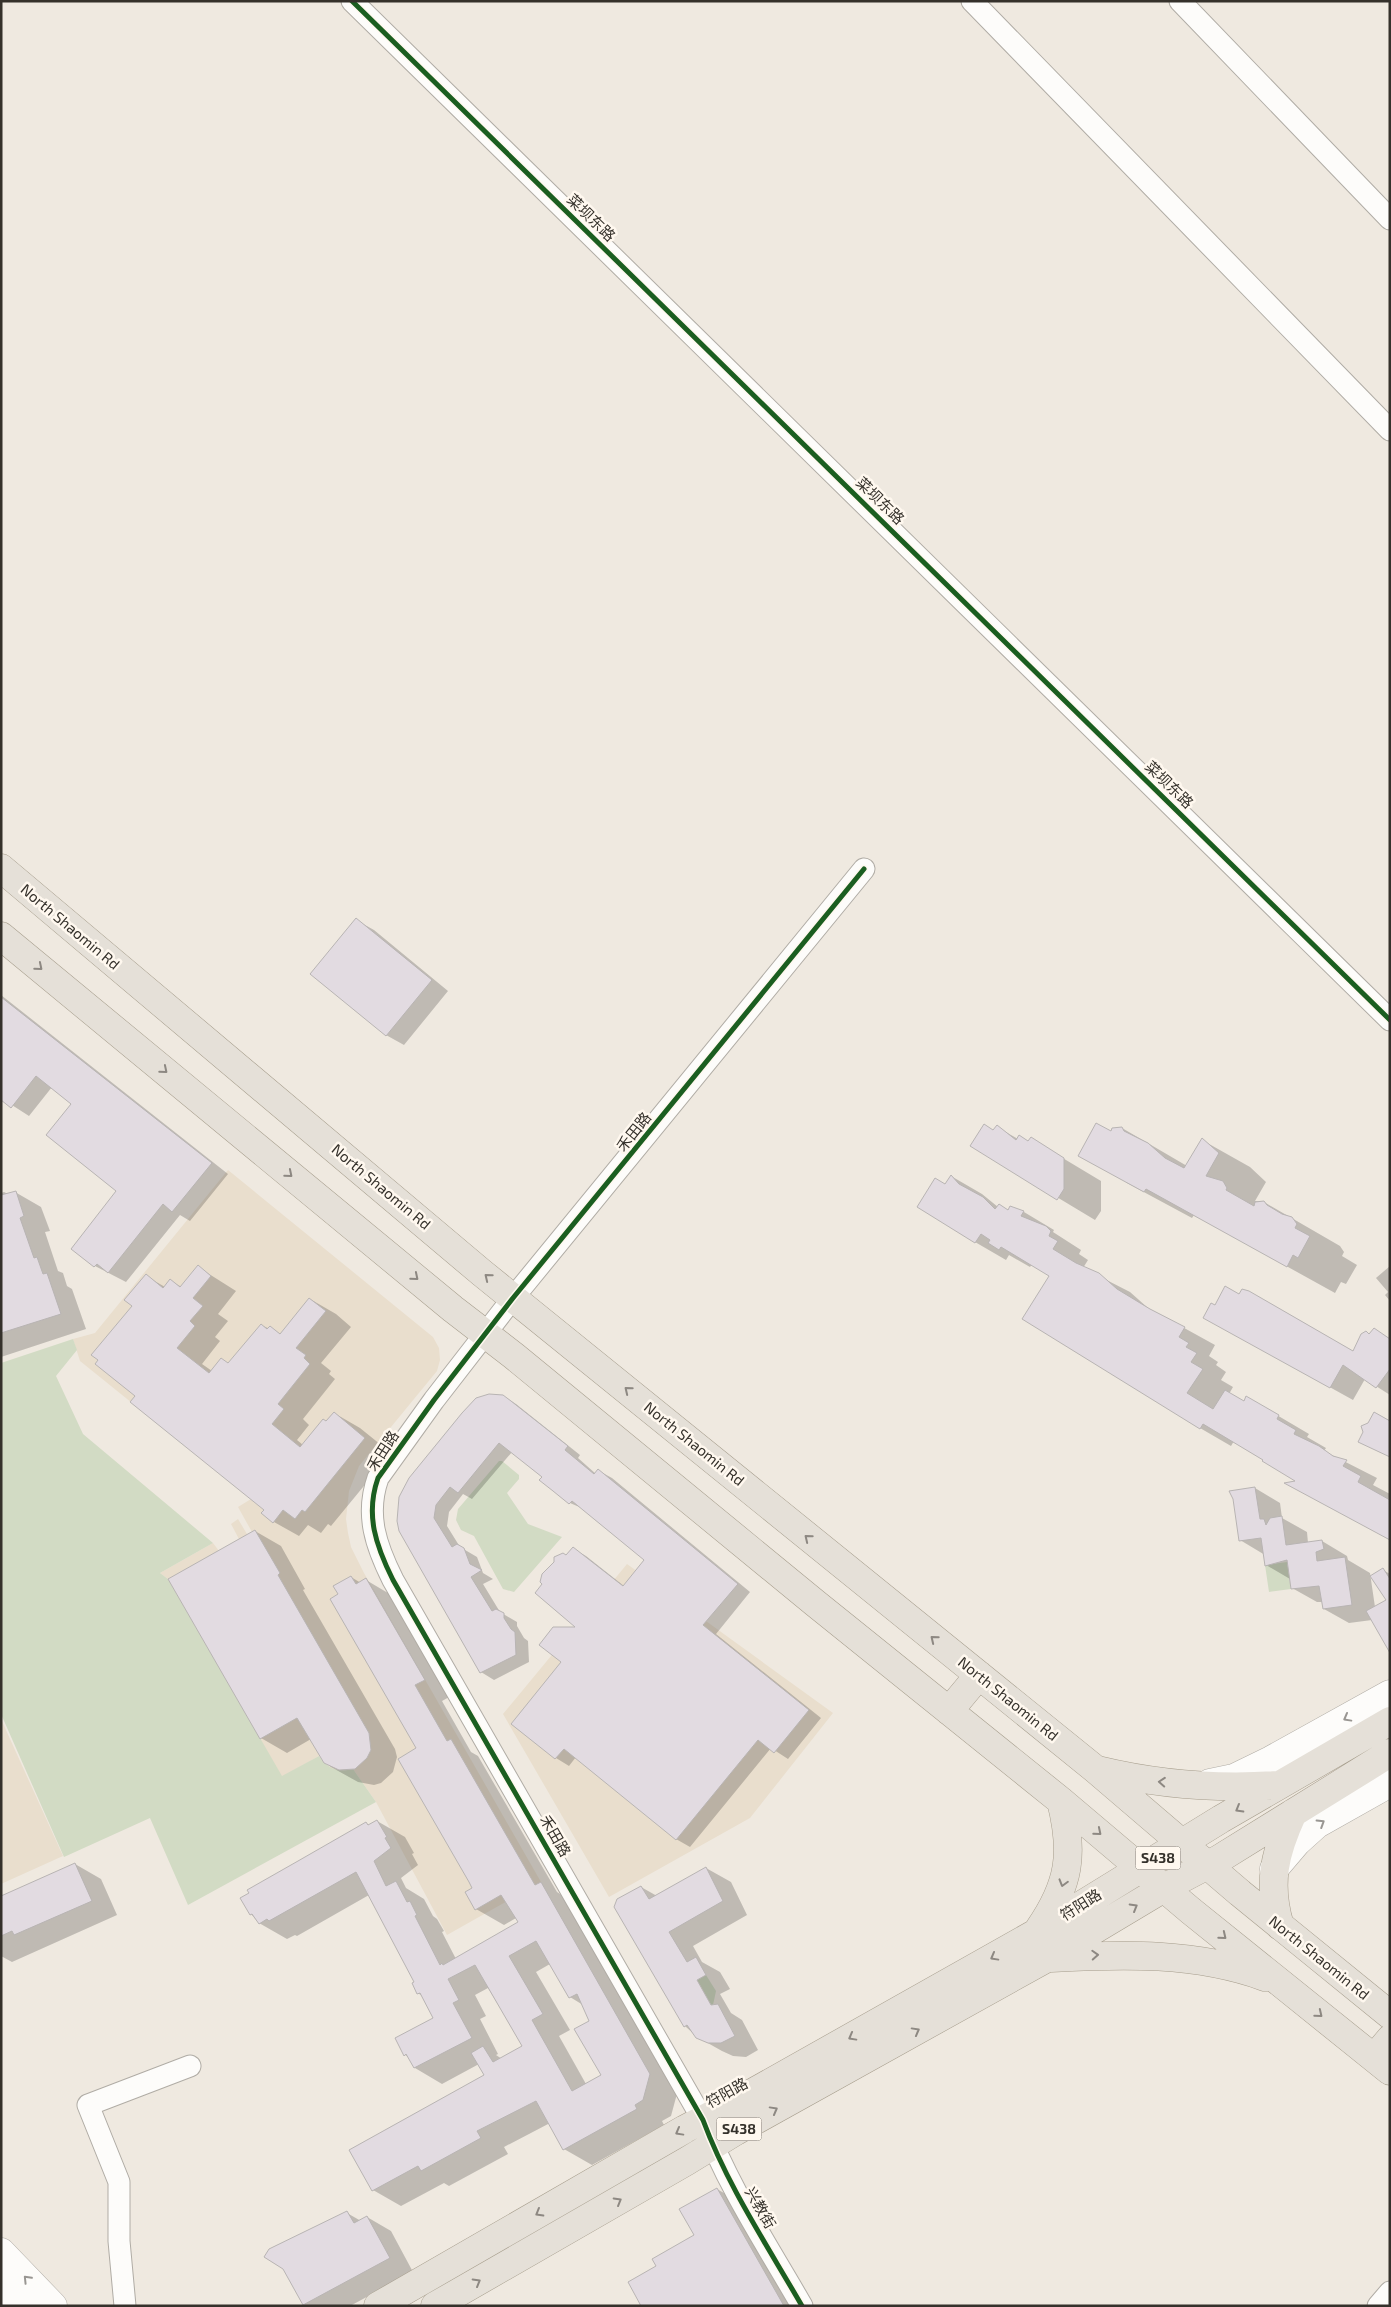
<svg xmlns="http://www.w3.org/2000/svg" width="1391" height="2307" viewBox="0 0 1391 2307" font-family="'Exo 2','Noto Sans SC',sans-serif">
  <rect width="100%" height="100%" fill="#efe9e0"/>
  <path fill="#e9decd" d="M228 1170 433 1337 439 1348 440 1360 437 1371 359 1466 349 1491 346 1519 348 1533 351 1547 364 1573 541 1882 447 1935 376 1802 353 1769 339 1770 331 1768 319 1756 282 1777 168 1579 160 1573 213 1543 219 1551 239 1539 231 1524 238 1519 247 1534 252 1532 238 1507 251 1499 80 1361 73 1339 95 1333Z
    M627 1564 833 1713 750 1818 609 1897 503 1714Z
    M1 1719 63 1856 1 1884Z"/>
  <path fill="#d2dbc4" d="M73 1339 77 1350 56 1376 83 1434 213 1543 160 1573 168 1579 282 1776 319 1756C327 1768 338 1773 353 1769L376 1802 188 1905 150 1818 64 1857 1 1714V1363Z
    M499 1461H502L519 1475V1479L507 1493 528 1524 562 1537 514 1592 503 1589 474 1536 461 1530 456 1520 458 1509Z
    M1287 1562 1291 1589 1269 1592 1265 1565Z
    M706 1975 716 1991 713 2005H711L697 1980Z"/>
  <path fill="#0003" fill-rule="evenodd" d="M356 920 374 930 448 991 404 1045 386 1035Z
    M1 995 228 1174 190 1221 180 1215 126 1282 95 1266 72 1248 118 1191 73 1103 52 1087 29 1116 1 1098Z
    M997 1127 1018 1139 1029 1142 1031 1139 1101 1181V1211L1095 1220 972 1146 994 1132Z
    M1122 1128 1187 1166 1202 1140 1250 1167 1266 1182 1255 1201 1264 1202 1340 1246 1344 1252 1342 1256 1357 1265 1346 1284 1341 1282 1335 1293 1194 1215 1192 1218 1127 1183 1111 1133Z
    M951 1176 982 1194 998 1207 1009 1211 1011 1208 1024 1212 1054 1230 1053 1232 1081 1250 1079 1254 1088 1260 1083 1268 1130 1292 1148 1308 1215 1345 1209 1356 1218 1362 1216 1365 1226 1372 1221 1380 1233 1387 1229 1394 1244 1403 1253 1401 1309 1434 1307 1437 1326 1448 1324 1451 1377 1478 1373 1485 1390 1494 1388 1501 1298 1482 1234 1441 1231 1446 1200 1428 1050 1276 1032 1264 1030 1267 1009 1255 1006 1260 975 1242 946 1185Z
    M4 1192 8 1194 15 1192 41 1207 50 1231 45 1232 58 1271 63 1273 67 1286 72 1289 86 1329 1 1357V1193Z
    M1390 1266V1301L1385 1295 1388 1292 1376 1278Z
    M198 1267 236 1291 218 1314 228 1321 215 1337 220 1341 202 1364 212 1371 229 1364 261 1325 281 1334 310 1299 336 1314 351 1327 321 1363 331 1371 329 1374 335 1379 303 1419 309 1425 297 1440 303 1445 334 1413 360 1428 391 1453 331 1526 328 1524 321 1533 308 1525 299 1536 274 1522 265 1510 136 1395 133 1306 146 1276 165 1287 170 1281 182 1287Z
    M1240 1295 1287 1313 1354 1352 1374 1330 1390 1339V1395L1365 1379 1353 1400 1227 1330 1215 1306Z
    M503 1396 516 1404 580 1455 578 1458 596 1474 599 1471 612 1478 750 1592 716 1634 821 1718 788 1759 771 1748 690 1847 676 1839 576 1757 569 1766 556 1758 513 1724 563 1662 578 1628 566 1557 573 1549 586 1556 624 1586 645 1560 584 1509 570 1503 543 1477 512 1452 472 1499 463 1494 449 1512 447 1526 460 1547 477 1557 483 1573 493 1579 483 1584 500 1612 517 1622V1626L524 1638 528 1641 529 1662 494 1680 481 1672 400 1530Z
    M1255 1488 1280 1503 1282 1518 1307 1532 1308 1543 1322 1541 1347 1556 1348 1560 1370 1573 1375 1607 1388 1600 1383 1570 1390 1574V1650L1372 1620 1349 1623 1324 1609 1323 1602H1317L1292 1588 1290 1579 1266 1565 1265 1555 1240 1540Z
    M255 1531 281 1546 305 1589 303 1590 395 1749 397 1757 393 1772 381 1783 374 1785 358 1782 331 1767 325 1762 311 1739 287 1753 261 1738Z
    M351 1577 361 1583 366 1580 393 1596 451 1696 442 1701 471 1752 478 1756 557 1892 568 1899 678 2090 671 2116 662 2121 664 2125 592 2165 564 2149 550 2123 504 2147 508 2154 449 2186 444 2183 401 2206 373 2190 351 2151 485 2076 479 2064 442 2084 415 2068 410 2058 405 2055 435 2019 422 1996 418 1993 416 1983 369 1895 297 1936 295 1935 287 1939 259 1923 251 1914 366 1823 371 1826 377 1821 405 1837 414 1853 412 1854 418 1865 401 1878 406 1888 424 1899 433 1916 437 1919 444 1931 442 1932 456 1959 519 1923 516 1918 504 1925 476 1909 473 1889 418 1748 339 1595ZM550 1964 570 1997 583 2005 590 2022 603 2075 586 2084 559 2036 570 2030 536 1972ZM488 1988 524 2047 502 2059 496 2055 498 2054 480 2019 486 2016 475 1995Z
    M75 1864 101 1879 117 1915 12 1962 1 1956V1898Z
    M706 1868 731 1882 747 1915 693 1946 702 1962 720 1972 730 1989 720 1994 731 2013 742 2020 758 2050 746 2057 733 2056 722 2051 697 2037 685 2026 615 1907 641 1887 657 1896Z
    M717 2189 734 2199 794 2306H643L658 2266 695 2236Z
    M347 2213 361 2221 367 2217 391 2231 413 2272 350 2306H306L304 2304Z"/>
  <path fill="#e2dbe1" stroke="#b8b4b3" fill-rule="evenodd" d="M356 918 432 980 386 1036 310 974Z
    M1 997 212 1163 172 1212 163 1204 108 1273 97 1264 94 1267 71 1249 116 1191 46 1135 71 1104 36 1076 11 1108 1 1100Z
    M1096 1123 1111 1131 1112 1128 1122 1127 1124 1131 1148 1143 1165 1158 1184 1168 1202 1138 1219 1153 1206 1176 1223 1181 1227 1188 1226 1190 1254 1206 1255 1202 1264 1201 1267 1205 1282 1214 1292 1217 1297 1224 1295 1228 1310 1236 1298 1258 1293 1255 1287 1267 1146 1189 1144 1192 1078 1156Z
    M984 1124 993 1130 997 1125 1016 1140 1019 1135 1028 1141 1031 1137 1064 1158V1189L1057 1200 970 1146Z
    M951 1175 959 1184 983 1197 995 1209 999 1204 1008 1210 1010 1206 1024 1211 1021 1216 1046 1226 1051 1231 1049 1236 1058 1241 1053 1249 1076 1263 1099 1273 1117 1289 1150 1309 1185 1327 1179 1337 1189 1343 1186 1347 1197 1353 1191 1362 1203 1369 1187 1393 1213 1409 1225 1390 1244 1401 1246 1396 1279 1415 1277 1419 1296 1430 1294 1434 1319 1446 1333 1456 1347 1460 1343 1466 1361 1476 1358 1482 1390 1500V1540L1284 1483 1295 1481 1262 1461 1263 1460 1203 1424 1200 1429 1022 1319 1049 1276 1001 1247 999 1250 988 1243 990 1240 981 1234 975 1243 917 1207 935 1178 945 1184Z
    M16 1191 24 1216 20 1218 34 1258 37 1257 43 1274 47 1273 61 1314 1 1333V1195Z
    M198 1265 211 1276 193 1298 203 1306 190 1321 195 1326 177 1348 209 1373 221 1358 228 1363 261 1324 267 1329 270 1326 280 1334 309 1298 326 1311 296 1348 306 1355 304 1358 310 1364 278 1404 284 1409 272 1424 300 1447 323 1419 326 1421 334 1412 365 1438 305 1512 302 1510 295 1519 283 1510 273 1523 261 1513 264 1510 130 1402 135 1396 95 1364 98 1360 91 1355 132 1306 124 1300 146 1274 163 1288 170 1279 180 1287Z
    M1225 1286 1239 1294 1242 1289 1249 1291 1353 1351 1361 1334 1366 1331 1369 1334 1374 1328 1390 1339V1369L1376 1388 1343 1365 1330 1388 1203 1318 1211 1303 1215 1305Z
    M489 1394 503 1395 511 1401 568 1446 565 1450 594 1474 598 1469 738 1584 703 1625 809 1710 774 1753 758 1740 676 1840 564 1749 555 1759 511 1724 561 1662 539 1645 553 1627H575L535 1593 542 1584 540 1582 542 1574 554 1562V1557L563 1553 566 1555 573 1547 623 1586 644 1560 572 1501 569 1504 553 1491 539 1480 542 1477 499 1443 458 1493 450 1487 436 1505 434 1518 452 1547 457 1544 464 1548 470 1564 482 1570 471 1577 492 1611 496 1609 504 1613V1618L511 1629 515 1632 516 1655 480 1673 399 1531 397 1521 399 1497 409 1478 462 1413 476 1398Z
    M1374 1412 1390 1421V1457L1358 1442 1363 1432 1361 1426 1368 1423Z
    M1255 1487 1260 1519H1264L1266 1525 1270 1518 1282 1516 1286 1545 1322 1540 1324 1549 1316 1552 1317 1561 1345 1557 1352 1605 1323 1609 1319 1586 1291 1589 1287 1560 1265 1566 1261 1538 1239 1541 1233 1499 1229 1491Z
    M255 1530 280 1573 278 1575 369 1733 371 1750 367 1758 355 1769 339 1770 324 1763 297 1718 260 1739 168 1579Z
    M1383 1568 1390 1579V1653L1366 1611 1386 1600 1370 1576Z
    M351 1576 356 1584 366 1578 425 1680 415 1685 447 1741 451 1739 535 1885 541 1882 650 2074 643 2100 635 2105 637 2109 563 2150 536 2101 477 2131 481 2138 421 2171 418 2166 372 2191 349 2150 484 2075 471 2053 483 2046 493 2062 522 2046 475 1965 448 1979 459 2000 453 2003 472 2038 414 2068 406 2054 404 2056 395 2038 433 2018 420 1993 417 1994 412 1983 414 1982 356 1872 269 1921 267 1919 259 1924 252 1914 250 1915 240 1898 249 1893 247 1890 298 1861 366 1822 368 1825 377 1820 387 1837 385 1838 391 1848 374 1861 386 1886 396 1881 407 1902 410 1901 417 1915 415 1916 440 1965 442 1963 443 1965 518 1922 501 1895 475 1910 465 1892 472 1888 469 1882 398 1759 416 1748 330 1599 338 1594 333 1586ZM536 1941 569 1998 577 1994 589 2021 574 2029 601 2075 572 2091 532 2020 543 2014 509 1956Z
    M75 1863 92 1901 14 1935 12 1931 1 1936V1896Z
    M706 1867 723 1901 669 1932 687 1962 696 1957 706 1975 697 1980 711 2005 718 2004 735 2036 721 2043H708L696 2038 687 2025 684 2027 614 1907 617 1899 641 1886 649 1899Z
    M717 2188 784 2306H641L628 2282 656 2266 652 2259 694 2235 679 2209Z
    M347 2211 354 2223 367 2216 390 2258 303 2305 283 2269 264 2257 269 2249Z"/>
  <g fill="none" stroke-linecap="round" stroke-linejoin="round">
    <defs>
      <path id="street" d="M352 1 1390 1020
        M972 1 1390 430
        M1180 1 1390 219
        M125 2306 119 2241V2182L88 2105 190 2066
        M802 2306C767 2245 727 2185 703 2120L393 1580C376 1546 365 1515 378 1478L434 1400 513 1298 864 869
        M1378 2306 1390 2292"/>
      <path id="secondary" d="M1210 1783 1234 1778 1271 1760 1390 1694
        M1274 1869 1297 1842 1317 1824 1390 1783
        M1 2252 53 2306
        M1 2283 23 2306"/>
      <path id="primary" d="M1 868 482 1273 1095 1769 1240 1893 1390 2015
        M1 936 453 1309 514 1356 815 1603 1061 1801 1191 1911 1390 2071
        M949 1711 979 1675
        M1098 1770C1156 1784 1218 1789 1277 1785
        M1280 1926C1267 1883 1275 1852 1293 1813
        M1039 1929C1070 1884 1074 1853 1061 1801
        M1051 1958C1123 1954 1196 1952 1265 1977
        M1374 2058 1390 2039
        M378 2306 685 2129 736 2102 1036 1933 1221 1819 1390 1721
        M435 2306 687 2161 736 2131 1047 1958 1164 1888 1219 1859 1390 1753"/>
    </defs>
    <use href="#street" stroke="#b0aca5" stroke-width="23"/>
    <use href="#secondary" stroke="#b0aca5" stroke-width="29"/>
    <use href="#primary" stroke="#a69d8c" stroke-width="29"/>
    <use href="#street" stroke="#fdfcfa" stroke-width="21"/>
    <use href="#secondary" stroke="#fdfcfa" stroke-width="28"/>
    <use href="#primary" stroke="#e5e0d8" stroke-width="28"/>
    <defs>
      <path id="cycleway" d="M352 1 1390 1020
        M802 2306C767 2245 727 2185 703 2120L393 1580C376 1546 365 1515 378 1478L434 1400 513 1298 864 869"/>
    </defs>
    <use href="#cycleway" stroke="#fff8ef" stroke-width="8"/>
    <use href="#cycleway" stroke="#1b5e20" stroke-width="5"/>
  </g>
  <defs><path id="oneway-chevron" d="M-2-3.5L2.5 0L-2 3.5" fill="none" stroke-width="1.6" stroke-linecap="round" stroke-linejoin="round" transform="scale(1.25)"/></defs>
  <g stroke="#8d8882">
    <use href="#oneway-chevron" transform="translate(39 967) rotate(40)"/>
    <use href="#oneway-chevron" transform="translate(164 1070) rotate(40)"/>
    <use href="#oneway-chevron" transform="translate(289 1174) rotate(40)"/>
    <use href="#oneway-chevron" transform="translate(415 1277) rotate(40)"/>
    <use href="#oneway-chevron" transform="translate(488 1277) rotate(-141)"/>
    <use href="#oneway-chevron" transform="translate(628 1390) rotate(-141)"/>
    <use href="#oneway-chevron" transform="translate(808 1538) rotate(-141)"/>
    <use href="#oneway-chevron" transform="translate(934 1639) rotate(-141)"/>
    <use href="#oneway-chevron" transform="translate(1162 1782) rotate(-176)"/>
    <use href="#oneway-chevron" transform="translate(1239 1809) rotate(150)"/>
    <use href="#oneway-chevron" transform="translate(1098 1832) rotate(40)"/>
    <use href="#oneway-chevron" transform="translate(1063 1883) rotate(106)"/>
    <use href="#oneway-chevron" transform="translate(1134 1907) rotate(-30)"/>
    <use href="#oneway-chevron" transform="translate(1223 1936) rotate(39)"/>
    <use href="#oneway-chevron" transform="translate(1095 1955) rotate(-3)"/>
    <use href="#oneway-chevron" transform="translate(994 1957) rotate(151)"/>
    <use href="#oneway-chevron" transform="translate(1319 2014) rotate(39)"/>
    <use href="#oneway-chevron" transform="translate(916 2031) rotate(-29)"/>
    <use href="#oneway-chevron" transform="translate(852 2037) rotate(151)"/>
    <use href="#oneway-chevron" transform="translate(774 2110) rotate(-29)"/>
    <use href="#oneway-chevron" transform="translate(679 2132) rotate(151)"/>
    <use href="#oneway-chevron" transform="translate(618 2201) rotate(-30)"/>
    <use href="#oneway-chevron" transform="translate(539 2213) rotate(150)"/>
    <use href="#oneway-chevron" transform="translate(477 2282) rotate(-30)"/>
  </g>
  <g stroke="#999692">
    <use href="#oneway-chevron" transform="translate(1347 1718) rotate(151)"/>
    <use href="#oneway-chevron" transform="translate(1321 1823) rotate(-32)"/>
    <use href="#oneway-chevron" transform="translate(27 2279) rotate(-134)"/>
  </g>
  <g text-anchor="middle" stroke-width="5" stroke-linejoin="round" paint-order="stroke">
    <g fill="#fff8ef" stroke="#726d66" stroke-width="1">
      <rect x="1135.5" y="1846.5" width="45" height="23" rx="4"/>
      <rect x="716.5" y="2117.5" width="45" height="23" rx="4"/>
    </g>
    <g font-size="14" font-weight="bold" fill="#35312b">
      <text x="1158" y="1863">S438</text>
      <text x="739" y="2134">S438</text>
    </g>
    <g font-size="15" fill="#35312b" stroke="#fff8ef">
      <text transform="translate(591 218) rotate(44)" y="5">菜坝东路</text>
      <text transform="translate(880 501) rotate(44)" y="5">菜坝东路</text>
      <text transform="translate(1169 785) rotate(44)" y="5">菜坝东路</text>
      <text transform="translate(70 927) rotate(40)" y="5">North Shaomin Rd</text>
      <text transform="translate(634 1132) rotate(-51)" y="5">禾田路</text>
      <text transform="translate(381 1187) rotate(40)" y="5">North Shaomin Rd</text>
      <text transform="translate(694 1444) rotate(39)" y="5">North Shaomin Rd</text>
      <text transform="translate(383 1451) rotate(-57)" y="5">禾田路</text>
      <text transform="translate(1008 1699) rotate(39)" y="5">North Shaomin Rd</text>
      <text transform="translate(555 1836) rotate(60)" y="5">禾田路</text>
      <text transform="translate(1081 1905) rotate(-32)" y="5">符阳路</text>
      <text transform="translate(1319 1958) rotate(39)" y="5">North Shaomin Rd</text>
      <text transform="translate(727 2093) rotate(-29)" y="5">符阳路</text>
      <text transform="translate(760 2208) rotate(60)" y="5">兴教街</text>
    </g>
  </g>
  <rect width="1391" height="2307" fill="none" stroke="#35312b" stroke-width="5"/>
</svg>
